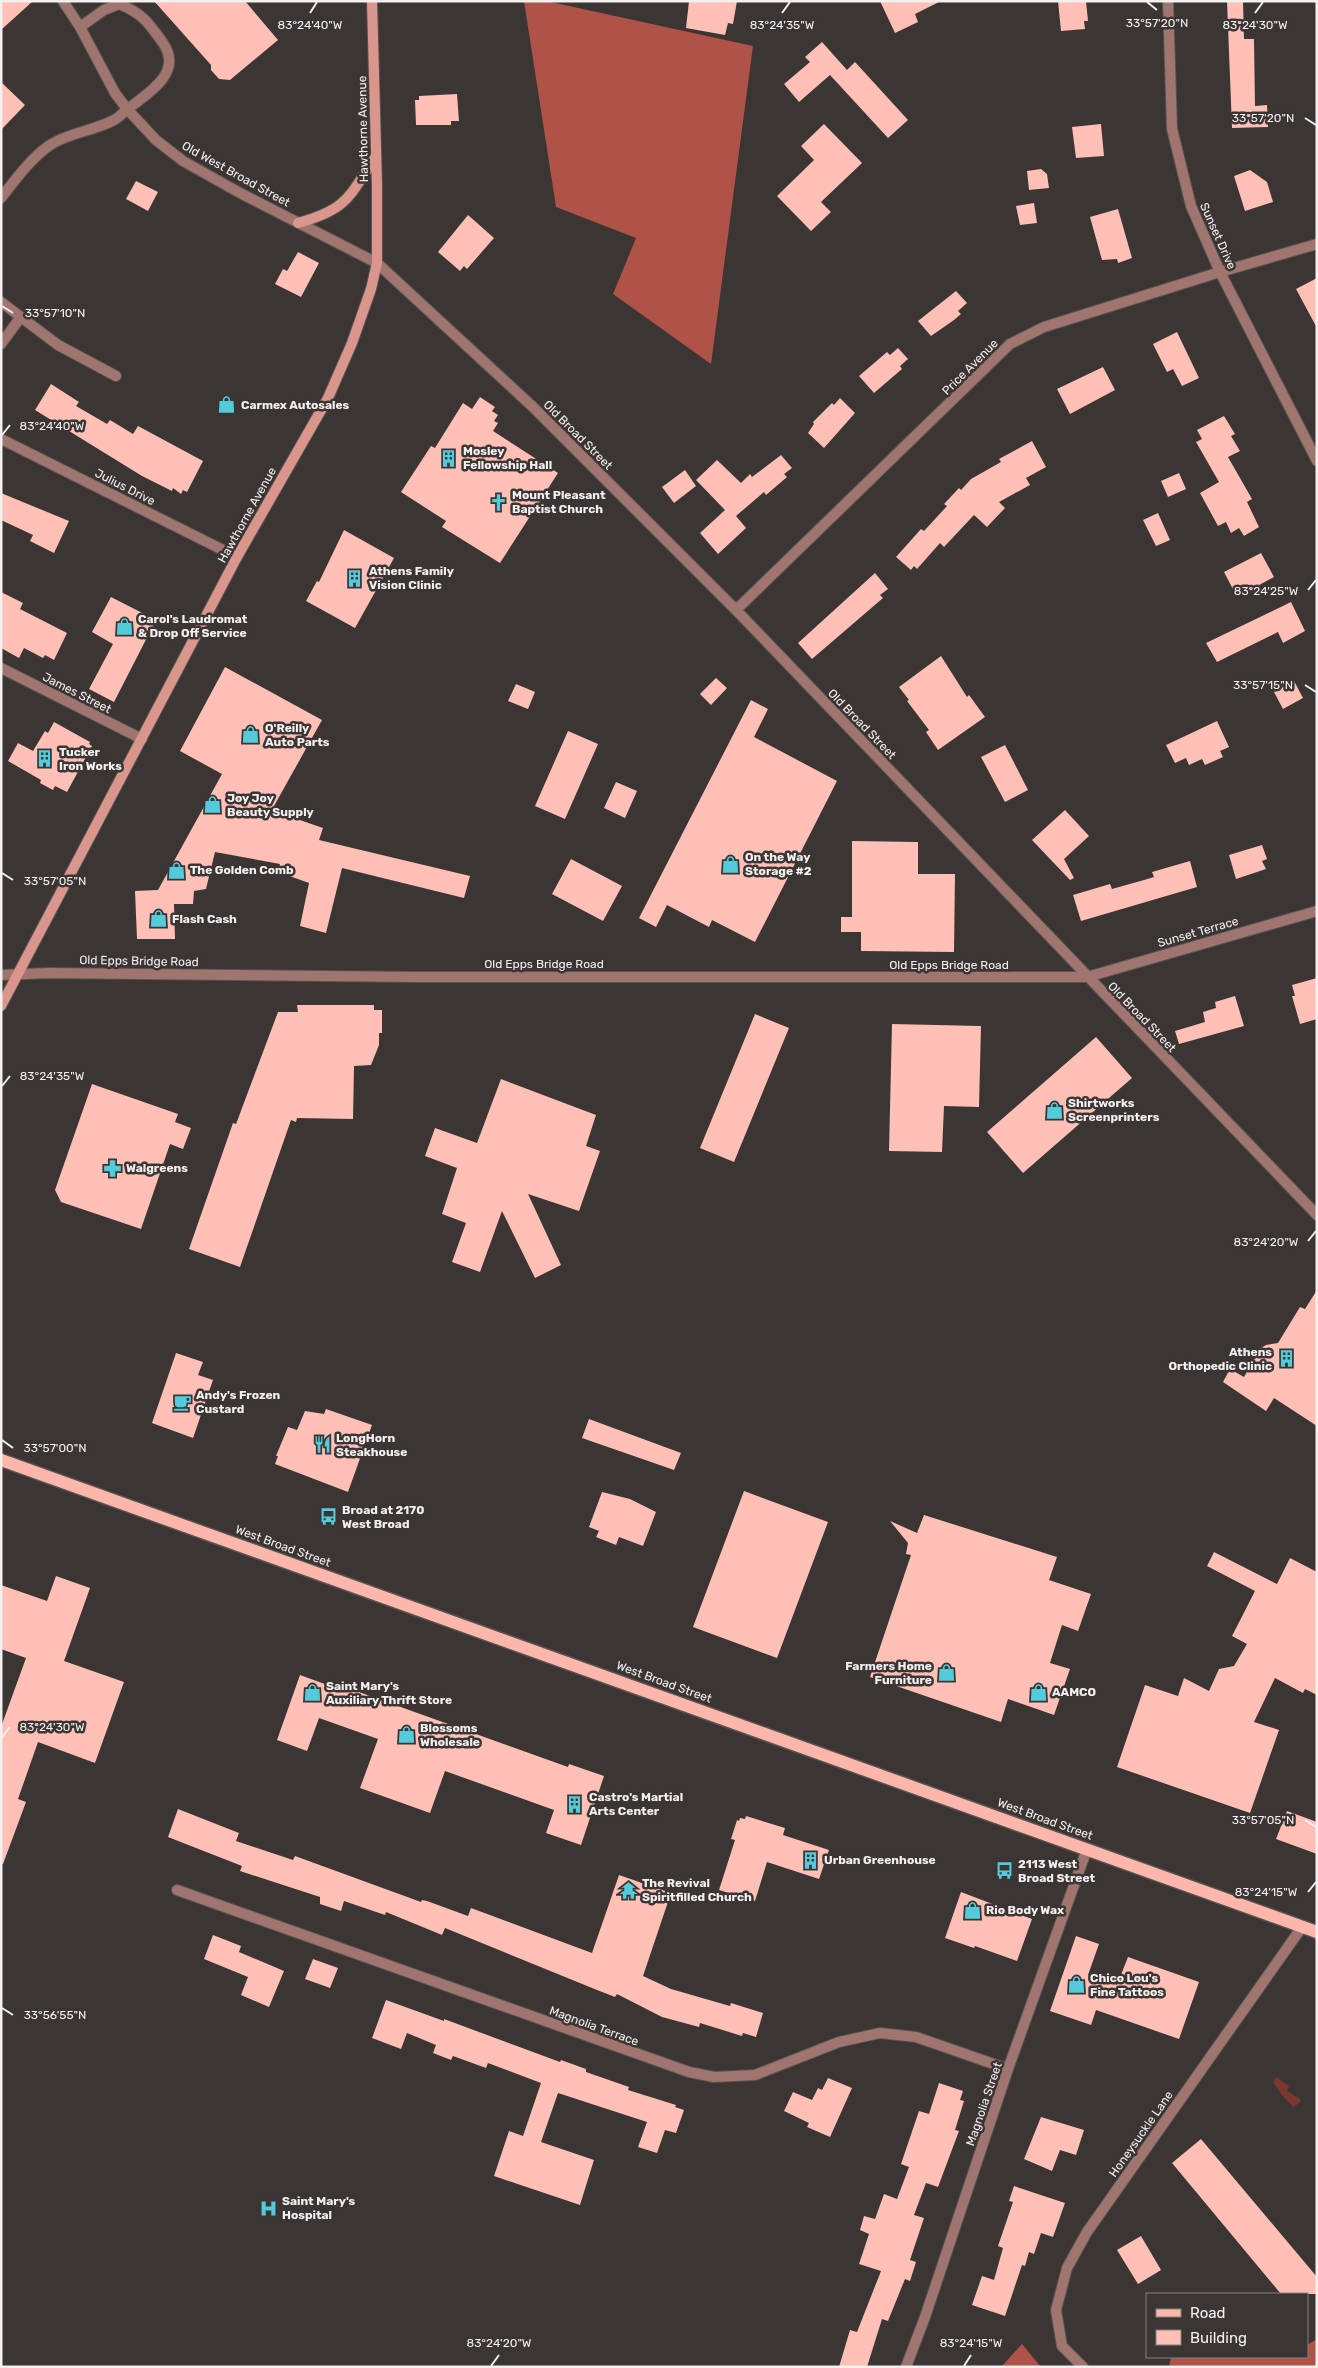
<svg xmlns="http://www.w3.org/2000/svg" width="1318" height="2368" viewBox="0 0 1318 2368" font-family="Rubik,sans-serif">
  <rect width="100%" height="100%" fill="#3b3534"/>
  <path fill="#7a362f" d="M1276 2077 1289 2086 1287 2091 1300 2099V2102L1294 2107C1285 2101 1279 2091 1273 2082Z"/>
  <path fill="#af5248" d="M524 1H546L753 46 711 364 613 294 636 238 556 207Z
    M1317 2339V2367H1169L1171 2357H1307V2345Z
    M1022 2344 1041 2367H1001Z"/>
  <path fill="#fdbfb6" d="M1 1H33L1 30Z
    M154 1H245L278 40 230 80 219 79 211 70V65Z
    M689 1H737L733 24 728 23 725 35 686 28Z
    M880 1H941L915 14 918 22 895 33Z
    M1058 1H1086L1088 21H1084L1085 29 1061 31Z
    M1227 1H1243L1244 39H1254L1255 106 1267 105 1268 127 1232 128Z
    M822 42 847 70 855 62 908 120 888 138 830 75 799 102 784 84 810 62 805 57Z
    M1 82 25 105 1 130Z
    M457 94 459 121H451V125H416L415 100H419V96Z
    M824 124 862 163 821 202 831 212 811 231 777 196 814 160 801 146Z
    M1101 124 1104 156 1076 158 1072 127Z
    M1041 169 1047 174 1049 188 1029 190 1027 171Z
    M1250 170 1267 182 1273 202 1245 211 1234 176Z
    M136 181 158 192 148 211 126 199Z
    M1034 203 1037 223 1020 225 1016 206Z
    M1118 209 1132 258 1118 263 1117 259 1102 260 1090 217Z
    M468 215 494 238 467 269 464 266 460 271 438 252Z
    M298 252 319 263 301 297 275 284 283 269 287 271Z
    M1317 278V328L1296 289Z
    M956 291 967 303 958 311 961 314 954 320 931 336 918 321Z
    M1177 332 1199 378 1182 386 1173 369 1167 372 1153 344Z
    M898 348 908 359 900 366 902 369 874 393 859 376 887 352 890 355Z
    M1103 367 1115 390 1070 414 1057 389Z
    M51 384 79 402 76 406 107 424 110 420 133 434 138 426 203 461 187 492 183 490 181 494 173 488 172 491 142 476 35 410Z
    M480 397 495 407 492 411 498 415 494 421 498 423 493 431 558 473 500 563 442 527 446 521 401 492 431 446 435 448 463 403 472 409Z
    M840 398 855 413 824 448 808 433 814 424 813 422 832 403 834 405Z
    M1224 416 1235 434 1231 436 1240 451 1228 457 1252 499 1247 502 1259 527 1244 536 1239 528 1231 533 1226 522 1218 526 1200 493 1219 482 1196 442 1202 439 1197 430Z
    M1032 441 1046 467 1026 478 1030 485 999 502 1005 508 987 527 974 515 944 547 940 543 917 569 914 566 911 570 896 557 921 529 924 531 947 506 944 504 959 488 961 490 971 479 1001 462 999 459Z
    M781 455 792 468 784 474 787 477 766 495 764 492 736 516 746 528 718 554 700 533 725 510 696 480 717 460 741 483 750 474 752 477Z
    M685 470 696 486 674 503 662 487Z
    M1179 473 1186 489 1168 497 1161 481Z
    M1 493 69 521 54 553 30 541 33 535 1 520Z
    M1158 513 1170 540 1156 546 1143 520Z
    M344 530 394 558 355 628 306 601 317 581 319 582Z
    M1261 553 1274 577 1237 597 1224 572Z
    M875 573 888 589 880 595 883 598 812 659 798 643Z
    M1 592 23 603 20 609 67 633 54 660 45 655 43 658 24 648 19 658 1 648Z
    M111 597 156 620 114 702 89 689 113 644 92 632Z
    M1291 602 1305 631 1283 643 1278 632 1217 662 1206 643Z
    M941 656 967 697 969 695 985 717 938 750 926 732 929 730 907 701 909 700 899 687Z
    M225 667 322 720 274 806 294 816V818L323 828 319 840 470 876 464 898 342 868 326 933 300 926 309 883 278 872 280 864 215 852 206 889 194 891 193 904H174L175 939H137L135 891 158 890 222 774 180 751Z
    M716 678 727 688 711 705 700 694Z
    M1294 681 1303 698 1283 709 1274 692Z
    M516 684 535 692 528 709 508 701Z
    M751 700 768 709 754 737 837 781 755 942 712 920 709 927 667 905 656 927 639 918Z
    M1217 721 1229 747 1220 751 1223 757 1205 765 1202 759 1189 765 1186 758 1175 763 1166 745Z
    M54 722 90 742 89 744 92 746 67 792 55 786 53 790 40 783 41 780 8 761 18 743 33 751 45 731 48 733Z
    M568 731 598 744 565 819 535 806Z
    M1005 745 1028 790 1005 802 981 757Z
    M616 782 637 791 625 818 604 808Z
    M1065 810 1089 836 1064 859 1074 878 1070 880 1032 840Z
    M852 841 918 842V874H955L954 952 861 951V932H841V917H852Z
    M1262 845 1267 859 1262 861 1266 869 1236 879 1229 855Z
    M571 859 622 886 603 921 552 894Z
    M1190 861 1197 887 1081 921 1073 895 1110 884 1112 889 1144 880 1154 877 1152 872Z
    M1317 978V1019L1300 1024 1292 996H1295L1292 985Z
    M1235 996 1244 1026 1179 1044 1175 1031 1205 1022 1203 1012 1216 1008 1215 1002Z
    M297 1005H374V1010H382V1033H379V1045L371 1065 354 1066 353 1119 297 1118 296 1122 291 1120 240 1267 189 1249 233 1123 236 1124 278 1012H298Z
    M755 1014 789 1028 734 1162 700 1148Z
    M892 1024 981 1026 979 1107 944 1106 942 1152 889 1151Z
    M1096 1037 1132 1078 1023 1173 987 1132Z
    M501 1079 596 1115 586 1146 600 1151 579 1211 528 1194 561 1265 535 1278 502 1211 480 1272 452 1262 466 1223 442 1214 457 1168 425 1156 435 1128 477 1143Z
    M92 1084 178 1114 175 1122 191 1128 183 1149 170 1144 141 1229 61 1202 55 1190Z
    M1317 1290V1426L1274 1398 1266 1411 1223 1382 1230 1369 1244 1377 1261 1348 1266 1345 1278 1343 1300 1307 1305 1309Z
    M176 1353 203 1362 198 1375 213 1380 193 1438 152 1423Z
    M326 1409 372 1425 348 1492 275 1464 278 1456H276L288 1427 297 1430 305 1411 324 1414Z
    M589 1419 681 1453 674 1470 582 1438Z
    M744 1491 828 1522 777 1658 693 1627Z
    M602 1492 630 1499 656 1512 643 1546 619 1537 616 1545 596 1537 599 1531 589 1527Z
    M924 1515 1057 1557 1049 1580 1091 1594 1078 1631 1062 1625 1050 1663 1070 1669 1054 1715 1008 1699 1001 1722 870 1677 911 1555 906 1554 908 1543 890 1521 917 1533Z
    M1214 1552 1277 1584 1290 1558 1317 1572V1695L1305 1689 1303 1693 1275 1678 1254 1722 1279 1730 1250 1813 1117 1767 1145 1685 1178 1696 1184 1678 1209 1691 1219 1669 1234 1666 1247 1644 1232 1636 1255 1591 1207 1566Z
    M56 1576 90 1588 64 1661 124 1682 95 1763 38 1742 18 1799 26 1802 3 1864H1V1727L26 1658 1 1649V1585L47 1601Z
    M300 1675 333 1687 334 1683 568 1767 569 1764 604 1776 581 1845 546 1833 554 1810 445 1771 430 1813 360 1788 378 1739 319 1718 307 1751 277 1740Z
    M178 1809 239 1833 236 1841 293 1860 295 1856 421 1902 422 1900 427 1901 468 1916 471 1908 592 1953 619 1875 671 1893 643 1976 671 1989 730 2006 731 2003 763 2013 756 2037 743 2033 742 2036 700 2023 699 2027 662 2017 617 1994 615 1997 597 1990 445 1928 442 1935 386 1912 385 1915 344 1901 341 1911 320 1904V1897L240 1871 242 1866 168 1837Z
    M1287 1811 1317 1822V1854L1276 1839Z
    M746 1816 785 1828 783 1835 829 1850 819 1879 767 1862 755 1901 719 1890 735 1840 731 1839 737 1820 739 1821 740 1818 745 1819Z
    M961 1892 1032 1919 1017 1961 975 1946 974 1948 945 1938Z
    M213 1935 241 1946 239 1952 284 1971 269 2007 241 1995 248 1977 204 1959Z
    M1076 1936 1099 1944 1088 1975 1117 1985 1128 1957 1199 1982 1179 2039 1096 2010 1091 2025 1050 2011Z
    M313 1959 338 1968 330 1988 305 1979Z
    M386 2000 444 2021V2019L560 2062 561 2060 586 2069V2072L629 2087 628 2090 676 2105 675 2107 684 2110 676 2133 665 2130 657 2153 638 2147 647 2122 558 2093 541 2142 594 2160 580 2205 494 2176 509 2131 523 2136 541 2083 488 2063 486 2068 453 2056 451 2060 433 2053 436 2045 407 2033 401 2049 372 2038Z
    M828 2078 852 2088 830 2137 807 2127 809 2123 784 2111 793 2092 812 2100 818 2088 822 2090Z
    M939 2083 963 2091 960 2100 964 2101 955 2130 959 2131 938 2187 926 2183 914 2215 924 2218 910 2260 916 2262 910 2281 905 2279 888 2321 882 2319 867 2367H839L850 2330 857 2332 881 2271 859 2264 869 2234 860 2230 864 2216 875 2219 884 2194 897 2199 909 2167 901 2164 919 2111 929 2114Z
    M1041 2117 1084 2130 1076 2155 1060 2150 1052 2171 1024 2159Z
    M1201 2139 1317 2277V2294H1281L1172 2163Z
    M1014 2186 1065 2203 1053 2237 1041 2233 1034 2254 1029 2252 1025 2266 1022 2265 1005 2316 972 2305 982 2276 994 2280 1003 2248 998 2246 1013 2202 1009 2201Z
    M1141 2236 1161 2270 1138 2284 1117 2250Z"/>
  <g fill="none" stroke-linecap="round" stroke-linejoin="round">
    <defs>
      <path id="minor" d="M63 1 80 27 115 93 127 109 156 140 183 161 240 193 377 263 533 407 736 610 1317 1215
        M1 198C15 180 31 158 50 145 70 132 94 131 114 120 120 117 124 111 129 108 150 92 183 72 163 43 149 23 142 13 119 4L104 10 80 27
        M1 302 58 345 116 376
        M1 344 20 318
        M1 439 237 557
        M736 610 1010 344 1044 327 1220 272 1317 244
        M1 668 142 739
        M1 975 49 973 416 977H1087L1317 911
        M177 1890 689 2072 714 2077 755 2075 839 2042 880 2033 916 2037 1008 2069
        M906 2367 925 2317 1008 2069 1087 1849
        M1083 2367 1062 2346 1056 2310 1067 2268 1087 2232 1302 1927"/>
      <path id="tertiary" d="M1168 1 1172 129 1191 206 1220 272 1317 461"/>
      <path id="secondary" d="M298 223C349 209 349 196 376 156
        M1 1006 237 557 328 398 352 343 371 289 377 263V186L372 1"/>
      <path id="primary" d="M1 1460 1317 1932"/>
    </defs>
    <use href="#minor" stroke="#595352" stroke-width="12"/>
    <use href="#tertiary" stroke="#595352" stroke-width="12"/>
    <use href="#secondary" stroke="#595352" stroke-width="12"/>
    <use href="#primary" stroke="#595352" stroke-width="15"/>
    <use href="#minor" stroke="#a0756f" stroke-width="10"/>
    <use href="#tertiary" stroke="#a0756f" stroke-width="10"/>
    <use href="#secondary" stroke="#da968d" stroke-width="10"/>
    <use href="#primary" stroke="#fcb6ac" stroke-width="12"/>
  </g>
  <path fill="none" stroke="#f4f0ef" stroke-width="2" d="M1147 2 1157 10M310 13 317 2M782 13 790 2M1255 13 1263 2M1305 118 1316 125M2 306 13 313M2 435 10 425M1308 590 1316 580M1305 685 1316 692M2 873 13 880M2 1086 10 1076M1308 1241 1316 1231M2 1440 13 1448M2 1737 10 1727M1305 1820 1316 1827M1308 1892 1316 1882M2 2008 13 2015M491 2366 499 2355M964 2366 971 2355"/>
  <defs>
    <symbol id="shop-bare" viewBox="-9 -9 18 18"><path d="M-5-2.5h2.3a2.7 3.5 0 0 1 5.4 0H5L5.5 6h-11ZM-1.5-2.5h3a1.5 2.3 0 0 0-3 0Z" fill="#53cbdb" stroke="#3b3534" stroke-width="2.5" paint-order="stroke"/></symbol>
    <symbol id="building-bare" viewBox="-9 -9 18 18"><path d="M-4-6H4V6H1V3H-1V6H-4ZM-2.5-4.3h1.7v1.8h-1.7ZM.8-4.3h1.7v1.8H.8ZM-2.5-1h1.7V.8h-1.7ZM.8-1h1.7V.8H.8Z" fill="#53cbdb" stroke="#3b3534" stroke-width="2.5" paint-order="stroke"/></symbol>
    <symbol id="church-bare" viewBox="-9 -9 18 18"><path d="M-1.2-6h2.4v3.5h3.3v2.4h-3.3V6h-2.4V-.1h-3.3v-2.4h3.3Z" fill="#53cbdb" stroke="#3b3534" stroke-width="2.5" paint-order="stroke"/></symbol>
    <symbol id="pharmacy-bare" viewBox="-9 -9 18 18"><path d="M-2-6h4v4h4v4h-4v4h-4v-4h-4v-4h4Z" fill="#53cbdb" stroke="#3b3534" stroke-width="2.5" paint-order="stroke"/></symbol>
    <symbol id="cafe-bare" viewBox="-9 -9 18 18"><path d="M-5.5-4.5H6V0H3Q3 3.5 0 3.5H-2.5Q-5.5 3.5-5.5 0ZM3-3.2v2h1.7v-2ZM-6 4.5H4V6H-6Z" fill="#53cbdb" stroke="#3b3534" stroke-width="2.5" paint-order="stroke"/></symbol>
    <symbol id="restaurant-bare" viewBox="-9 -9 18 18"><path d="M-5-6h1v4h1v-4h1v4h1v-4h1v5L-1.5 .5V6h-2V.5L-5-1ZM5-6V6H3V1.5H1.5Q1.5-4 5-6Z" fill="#53cbdb" stroke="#3b3534" stroke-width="2.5" paint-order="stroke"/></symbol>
    <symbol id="bus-bare" viewBox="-9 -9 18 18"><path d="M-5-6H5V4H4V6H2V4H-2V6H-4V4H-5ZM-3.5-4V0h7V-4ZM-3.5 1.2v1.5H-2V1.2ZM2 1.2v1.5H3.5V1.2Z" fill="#53cbdb" stroke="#3b3534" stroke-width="2.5" paint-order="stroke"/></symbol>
    <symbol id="temple-bare" viewBox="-9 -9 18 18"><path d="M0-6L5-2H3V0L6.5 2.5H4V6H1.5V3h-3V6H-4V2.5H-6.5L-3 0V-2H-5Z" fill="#53cbdb" stroke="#3b3534" stroke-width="2.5" paint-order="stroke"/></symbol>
    <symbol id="hospital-bare" viewBox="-9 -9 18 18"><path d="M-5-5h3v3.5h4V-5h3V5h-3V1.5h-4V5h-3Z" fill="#53cbdb" stroke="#3b3534" stroke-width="2.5" paint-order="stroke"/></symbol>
  </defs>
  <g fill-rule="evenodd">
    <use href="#shop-bare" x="214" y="392" width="25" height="25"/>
    <use href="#building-bare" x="436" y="446" width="25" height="25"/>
    <use href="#church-bare" x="486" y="490" width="25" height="25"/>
    <use href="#building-bare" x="342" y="566" width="25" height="25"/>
    <use href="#shop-bare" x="112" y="614" width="25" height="25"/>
    <use href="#shop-bare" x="238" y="722" width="25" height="25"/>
    <use href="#building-bare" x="32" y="746" width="25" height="25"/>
    <use href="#shop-bare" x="200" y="792" width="25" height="25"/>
    <use href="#shop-bare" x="718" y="852" width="25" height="25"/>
    <use href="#shop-bare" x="164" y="858" width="25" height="25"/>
    <use href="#shop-bare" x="146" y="906" width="25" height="25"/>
    <use href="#shop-bare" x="1042" y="1098" width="25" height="25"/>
    <use href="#pharmacy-bare" x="100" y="1156" width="25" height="25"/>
    <use href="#building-bare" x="1274" y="1346" width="25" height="25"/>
    <use href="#cafe-bare" x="170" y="1390" width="25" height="25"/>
    <use href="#restaurant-bare" x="310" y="1432" width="25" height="25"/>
    <use href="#bus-bare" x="316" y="1504" width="25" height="25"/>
    <use href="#shop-bare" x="934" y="1660" width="25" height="25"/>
    <use href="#shop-bare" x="1026" y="1680" width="25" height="25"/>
    <use href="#shop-bare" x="300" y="1680" width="25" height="25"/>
    <use href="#shop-bare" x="394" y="1722" width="25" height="25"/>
    <use href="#building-bare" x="562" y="1792" width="25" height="25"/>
    <use href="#building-bare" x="798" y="1848" width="25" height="25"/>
    <use href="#bus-bare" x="992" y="1858" width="25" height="25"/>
    <use href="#temple-bare" x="616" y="1878" width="25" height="25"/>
    <use href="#shop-bare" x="960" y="1898" width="25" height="25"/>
    <use href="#shop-bare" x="1064" y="1972" width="25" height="25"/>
    <use href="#hospital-bare" x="256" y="2196" width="25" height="25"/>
  </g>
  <g text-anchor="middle" stroke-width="5" stroke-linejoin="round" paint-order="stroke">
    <g font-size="12" fill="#f4f0ef" stroke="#3b3534">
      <text transform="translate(363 129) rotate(-91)" y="4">Hawthorne Avenue</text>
      <text transform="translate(236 174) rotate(29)" y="4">Old West Broad Street</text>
      <text transform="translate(1218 236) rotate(66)" y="4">Sunset Drive</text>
      <text transform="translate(970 367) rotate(-45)" y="4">Price Avenue</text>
      <text transform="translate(578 435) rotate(45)" y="4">Old Broad Street</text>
      <text transform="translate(125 487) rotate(27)" y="4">Julius Drive</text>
      <text transform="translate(247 515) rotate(-61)" y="4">Hawthorne Avenue</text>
      <text transform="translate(77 693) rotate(27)" y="4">James Street</text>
      <text transform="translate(862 724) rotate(46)" y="4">Old Broad Street</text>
      <text transform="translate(1198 932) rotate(-16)" y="4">Sunset Terrace</text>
      <text transform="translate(139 961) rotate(1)" y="4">Old Epps Bridge Road</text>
      <text x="544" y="968">Old Epps Bridge Road</text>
      <text x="949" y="969">Old Epps Bridge Road</text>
      <text transform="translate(1142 1017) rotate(46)" y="4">Old Broad Street</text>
      <text transform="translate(283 1546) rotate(20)" y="4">West Broad Street</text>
      <text transform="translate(664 1682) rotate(20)" y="4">West Broad Street</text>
      <text transform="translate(1045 1819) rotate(20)" y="4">West Broad Street</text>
      <text transform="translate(594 2026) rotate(20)" y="4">Magnolia Terrace</text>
      <text transform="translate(984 2104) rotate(-71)" y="4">Magnolia Street</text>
      <text transform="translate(1141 2134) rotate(-55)" y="4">Honeysuckle Lane</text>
    </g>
    <g font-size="12" font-weight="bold" fill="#f4f0ef" stroke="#3b3534" text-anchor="start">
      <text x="241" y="409">Carmex Autosales</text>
      <text x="463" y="455">Mosley<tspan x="463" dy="14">Fellowship Hall</tspan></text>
      <text x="512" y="499">Mount Pleasant<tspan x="512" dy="14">Baptist Church</tspan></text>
      <text x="369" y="575">Athens Family<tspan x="369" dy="14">Vision Clinic</tspan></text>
      <text x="138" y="623">Carol's Laudromat<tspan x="138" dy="14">&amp; Drop Off Service</tspan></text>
      <text x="265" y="732">O'Reilly<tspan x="265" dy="14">Auto Parts</tspan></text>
      <text x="59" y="756">Tucker<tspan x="59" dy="14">Iron Works</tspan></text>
      <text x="227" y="802">Joy Joy<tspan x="227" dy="14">Beauty Supply</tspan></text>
      <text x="745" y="861">On the Way<tspan x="745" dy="14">Storage #2</tspan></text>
      <text x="190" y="874">The Golden Comb</text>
      <text x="172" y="923">Flash Cash</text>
      <text x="1068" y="1107">Shirtworks<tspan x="1068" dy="14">Screenprinters</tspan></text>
      <text x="126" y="1172">Walgreens</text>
      <text x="1272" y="1356" text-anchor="end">Athens<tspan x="1272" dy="14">Orthopedic Clinic</tspan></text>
      <text x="196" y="1399">Andy's Frozen<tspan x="196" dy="14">Custard</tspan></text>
      <text x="336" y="1442">LongHorn<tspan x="336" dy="14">Steakhouse</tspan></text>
      <text x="342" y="1514">Broad at 2170<tspan x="342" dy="14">West Broad</tspan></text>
      <text x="932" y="1670" text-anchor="end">Farmers Home<tspan x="932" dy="14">Furniture</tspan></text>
      <text x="326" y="1690">Saint Mary's<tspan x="326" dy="14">Auxiliary Thrift Store</tspan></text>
      <text x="1052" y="1696">AAMCO</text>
      <text x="420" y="1732">Blossoms<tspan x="420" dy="14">Wholesale</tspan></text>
      <text x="589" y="1801">Castro's Martial<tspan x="589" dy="14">Arts Center</tspan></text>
      <text x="824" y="1864">Urban Greenhouse</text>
      <text x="1018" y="1868">2113 West<tspan x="1018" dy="14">Broad Street</tspan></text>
      <text x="642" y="1887">The Revival<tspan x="642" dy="14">Spiritfilled Church</tspan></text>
      <text x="986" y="1914">Rio Body Wax</text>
      <text x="1090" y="1982">Chico Lou's<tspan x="1090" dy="14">Fine Tattoos</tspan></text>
      <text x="282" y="2205">Saint Mary's<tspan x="282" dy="14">Hospital</tspan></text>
    </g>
  </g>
  <g font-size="12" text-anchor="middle" fill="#f4f0ef" stroke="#3b3534" stroke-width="5" stroke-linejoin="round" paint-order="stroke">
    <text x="1157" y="27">33°57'20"N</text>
    <text x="310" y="29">83°24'40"W</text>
    <text x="782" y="29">83°24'35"W</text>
    <text x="1255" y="29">83°24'30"W</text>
    <text x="1263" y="122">33°57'20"N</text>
    <text x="55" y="317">33°57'10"N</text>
    <text x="52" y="430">83°24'40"W</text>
    <text x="1266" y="595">83°24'25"W</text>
    <text x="1263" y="689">33°57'15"N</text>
    <text x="55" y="885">33°57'05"N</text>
    <text x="52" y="1080">83°24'35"W</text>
    <text x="1266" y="1246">83°24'20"W</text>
    <text x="55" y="1452">33°57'00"N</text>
    <text x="52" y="1731">83°24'30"W</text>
    <text x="1263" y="1824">33°57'05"N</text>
    <text x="1266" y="1896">83°24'15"W</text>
    <text x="55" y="2019">33°56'55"N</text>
    <text x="499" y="2347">83°24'20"W</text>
    <text x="971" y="2347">83°24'15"W</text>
  </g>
  <rect width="1318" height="2368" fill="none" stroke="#f4f0ef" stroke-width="5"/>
  <rect x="1146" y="2293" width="162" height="65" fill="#3b3534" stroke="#85807f"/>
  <rect x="1156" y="2309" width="25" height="8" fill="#fcb6ac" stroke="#85807f"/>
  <text x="1190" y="2318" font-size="15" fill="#f4f0ef">Road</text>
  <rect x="1156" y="2330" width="25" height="15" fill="#fdbfb6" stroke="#85807f"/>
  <text x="1190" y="2343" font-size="15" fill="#f4f0ef">Building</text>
</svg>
